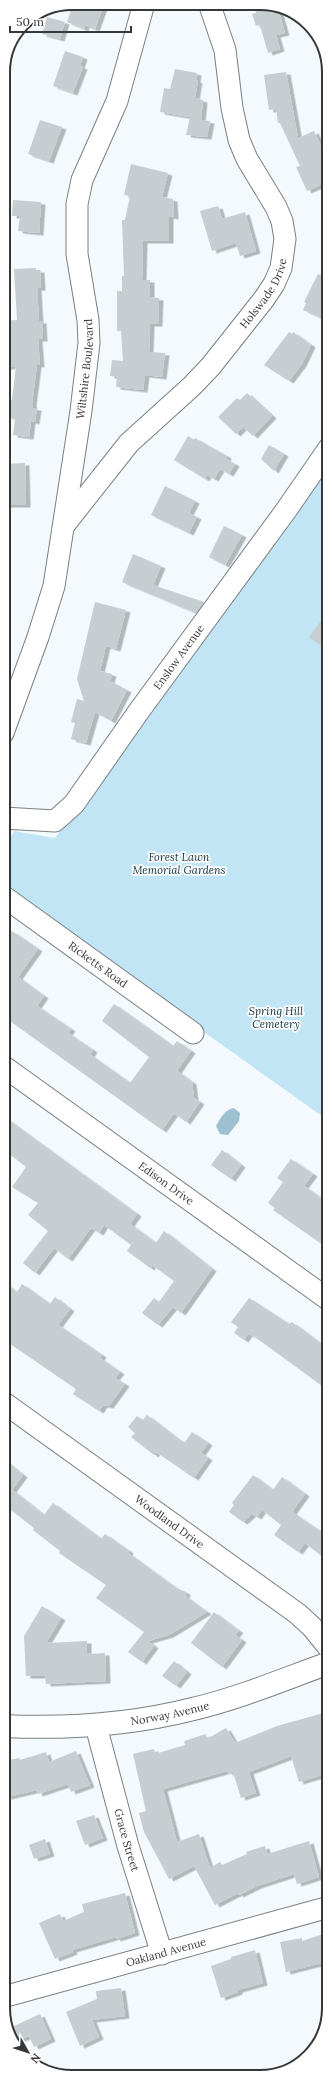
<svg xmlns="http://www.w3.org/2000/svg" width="332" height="2080" viewBox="0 0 332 2080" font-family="Lora,serif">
  <defs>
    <filter id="shadow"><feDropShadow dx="4.5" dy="2.5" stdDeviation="0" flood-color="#0004"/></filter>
  </defs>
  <rect width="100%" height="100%" fill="#f3f9fc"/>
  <path fill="#c1e5f5" d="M329 466V1121L3 889V856L14 831 55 838Z"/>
  <path fill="#9dc1d0" d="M234 1108 240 1113 239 1121 228 1135 220 1134 216 1126C220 1119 225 1109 234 1108Z"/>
  <path fill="#c7ced1" filter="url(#shadow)" d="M277 5 285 33 276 35 280 49 268 53 260 25 256 26 252 14 256 13 254 6Z
    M103 7 95 29 85 25 84 29 67 22 72 8Z
    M47 17 65 22 60 39 42 34Z
    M65 51 83 57 80 66 83 67 73 93 53 86Z
    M175 69 197 73 196 80 198 81 195 98 203 100 201 120 210 121 207 137 186 135 190 117 160 112 164 88 170 89Z
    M286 72 298 138 314 131 329 163V181L307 191 296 167 300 166 280 123H278L276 109 269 110 264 75Z
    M40 120 62 127 49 161 28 154Z
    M131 164 168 173 162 197 173 199 174 217 169 216V241H143L142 280H150V297L159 298 158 324H150L149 352 165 353 162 377 145 375 143 390 116 387 117 377 110 376 112 360 123 361 121 331H117V291H122V276H124L122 220H125L130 196 124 195Z
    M13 200 41 202 39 233 18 231 20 216H12Z
    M218 206 222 219 245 212 256 251 240 256 236 243 212 251 200 211Z
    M36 268V270H40L41 288H37L39 321H42L43 339H38L40 365H37L32 404 33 408H37L35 422 31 421 29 437 13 435 15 419 7 416 9 399 12 400 16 366 5 367 3 353V321L17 320 14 269Z
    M318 274 329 279V305L323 319 303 310 306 303 304 302Z
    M289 332 292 334 293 332 311 345 302 364 289 381 264 365Z
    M247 393 272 416 253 436 243 427 236 434 218 417 237 398 240 400Z
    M188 436 194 440 195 438 227 456 226 459 235 464 229 474 220 469 214 479 207 475 205 479 174 460Z
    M269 445 284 454 274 471 261 459Z
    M25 463 26 505H3V464Z
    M165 486 195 501 189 513 197 517 189 533 151 515Z
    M224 526 242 535 225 565 209 557Z
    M133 554 161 566 153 585 204 602 196 613 122 582Z
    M95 602 126 610 116 649 106 646 100 671 112 674 110 681 127 690 111 721 95 712 86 743 71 739 75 723 71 722 77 699 84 701 77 679Z
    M329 610V651L309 637Z
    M12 931 38 949 18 977 44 996 37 1006 71 1029 68 1033 93 1050 90 1055 92 1056 130 1083 149 1057 102 1021 114 1004 173 1046 177 1041 191 1051 177 1071 192 1082 194 1098 200 1102 186 1122 174 1113 162 1130 3 1016V943Z
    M3 1116 137 1214 130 1224 156 1243 164 1231 212 1269 181 1313 173 1307 158 1325 142 1313 154 1298 159 1302 174 1281 152 1265 150 1268 127 1251 131 1245 104 1225 99 1233 91 1228 68 1259 54 1248 35 1273 23 1263 48 1231 28 1215 38 1203 12 1187 26 1167 3 1149Z
    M222 1150 241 1165 231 1179 211 1165Z
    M291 1159 313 1174 304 1186 329 1204V1236L323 1245 273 1210 275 1208 268 1203 283 1182 277 1178Z
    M3 1282 17 1292 22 1284 50 1304 55 1297 70 1309 58 1325 102 1355 100 1358 120 1372 115 1378 125 1384 109 1406 103 1405 99 1411 73 1394 76 1389 3 1339Z
    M249 1298 289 1324 292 1322 329 1350V1391L255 1337 248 1334 244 1340 234 1333 238 1327 231 1322Z
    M147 1415 182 1442H185L192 1432 208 1443 201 1453 208 1458 194 1478 156 1452 154 1455 131 1437 135 1433 128 1427 137 1416 143 1420Z
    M3 1459 23 1475 12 1490 44 1515 53 1503 101 1539 105 1534 129 1551 128 1553 176 1588 186 1592 185 1596 207 1612 169 1635 148 1641 154 1646 142 1662 128 1652 144 1632 96 1598 106 1585 59 1553 60 1551 33 1530 34 1528 3 1504Z
    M253 1475 273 1490 282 1477 305 1494 292 1512 320 1531 329 1519V1562L305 1543 298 1552 274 1535 281 1525 262 1510 257 1517 252 1514 243 1522 229 1512 234 1505 232 1503Z
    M42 1606 61 1618 46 1643 87 1641V1654L105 1653 106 1681 46 1684 45 1676H26L24 1636Z
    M214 1612 239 1631 235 1635 242 1640 222 1667 191 1643Z
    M174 1661 187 1672 176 1686 162 1676Z
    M327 1712 329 1719V1773L299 1782 291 1756 249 1772 256 1793 241 1798 233 1772 229 1774 227 1771 163 1789 177 1842 199 1834 210 1868 220 1862 222 1865 247 1854 246 1852 265 1846 267 1854 309 1841 319 1877 297 1884 294 1874 257 1886 239 1895 238 1893 215 1905 194 1866 169 1879 144 1832 139 1813 146 1811 133 1754 154 1749 155 1754 185 1745 184 1741 206 1734 207 1739 226 1728 235 1743 277 1726Z
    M76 1751 90 1785 71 1792 68 1784 38 1794 37 1790 7 1797 3 1779V1761L20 1758V1760L46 1752 49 1762Z
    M94 1815 103 1838 85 1845 76 1821Z
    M45 1839 50 1854 34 1859 29 1845Z
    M125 1893 135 1933 116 1939V1937L72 1950 73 1952 55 1959 39 1923 60 1914 63 1921 84 1912 82 1904Z
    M329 1932V1961L286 1972 280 1942 302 1938V1941Z
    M255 1950 263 1983 238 1990V1992L221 1998 211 1966 231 1959V1957Z
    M121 1988 125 2016 92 2020 99 2037 80 2046 66 2012 97 1999 96 1991Z
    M40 2014 51 2039 34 2047 29 2036 15 2041 10 2028Z"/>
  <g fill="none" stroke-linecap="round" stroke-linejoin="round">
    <defs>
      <g id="minor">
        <path id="s1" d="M65 524 129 443 192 386 211 366 264 299 274 284 281 268 285 239 282 221 276 207 247 159 239 140 232 108 225 50 210 6"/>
        <path id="s2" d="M3 733 38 637 54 586 81 411 89 343 88 320 77 254V204L82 180 117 101 143 7"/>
        <path id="s3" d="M3 818 55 821 74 804 139 711 287 509 329 448"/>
        <path id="s4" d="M3 896 193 1033"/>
        <path id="s5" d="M3 1066 329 1300"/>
        <path id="s6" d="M3 1402 298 1614 312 1627 329 1648"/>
        <path id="s7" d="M96 1726 128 1846 162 1954"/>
        <path id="s8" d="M3 1997 329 1907"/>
      </g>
      <g id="major">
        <path id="s9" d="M3 1726C68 1729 130 1725 193 1709 240 1698 284 1679 329 1663"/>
      </g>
    </defs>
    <use href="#minor" stroke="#7a8083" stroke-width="23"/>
    <use href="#major" stroke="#7a8083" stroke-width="24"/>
    <use href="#minor" stroke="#fff" stroke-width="21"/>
    <use href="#major" stroke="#fff" stroke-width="22"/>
  </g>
  <g text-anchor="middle" stroke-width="3.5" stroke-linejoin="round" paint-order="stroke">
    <g font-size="11" fill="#353739" stroke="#fff">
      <text dy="4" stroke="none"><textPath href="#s1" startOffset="306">Holswade Drive</textPath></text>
      <text dy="4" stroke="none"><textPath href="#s2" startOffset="375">Wiltshire Boulevard</textPath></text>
      <text dy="4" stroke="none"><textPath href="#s3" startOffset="258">Enslow Avenue</textPath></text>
      <text dy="4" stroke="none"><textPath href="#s4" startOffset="117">Ricketts Road</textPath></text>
      <text dy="4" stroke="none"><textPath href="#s5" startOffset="201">Edison Drive</textPath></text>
      <text dy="4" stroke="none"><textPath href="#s6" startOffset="205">Woodland Drive</textPath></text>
      <text dy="4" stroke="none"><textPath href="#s9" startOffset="168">Norway Avenue</textPath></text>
      <text dy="4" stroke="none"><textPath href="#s7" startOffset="118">Grace Street</textPath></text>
      <text dy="4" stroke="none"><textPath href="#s8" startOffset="169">Oakland Avenue</textPath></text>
    </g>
    <g font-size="11" font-style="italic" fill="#0d2f3b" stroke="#fff">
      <text x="179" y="861">Forest Lawn<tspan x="179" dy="13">Memorial Gardens</tspan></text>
      <text x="276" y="1015">Spring Hill<tspan x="276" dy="13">Cemetery</tspan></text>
    </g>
  </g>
  <path d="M0 0H332V2080H0ZM72 10H260A62 62 0 0 1 322 72V2008A62 62 0 0 1 260 2070H72A62 62 0 0 1 10 2008V72A62 62 0 0 1 72 10Z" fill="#fff" fill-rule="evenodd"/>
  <path fill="none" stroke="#353739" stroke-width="2" d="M72 10H260A62 62 0 0 1 322 72V2008A62 62 0 0 1 260 2070H72A62 62 0 0 1 10 2008V72A62 62 0 0 1 72 10Z"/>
  <g transform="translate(28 2052) rotate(129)" stroke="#ffffff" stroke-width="3" paint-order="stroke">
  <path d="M0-3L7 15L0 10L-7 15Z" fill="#353739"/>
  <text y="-6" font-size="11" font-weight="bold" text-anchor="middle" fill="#353739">N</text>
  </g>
  <path d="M10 26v6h121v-6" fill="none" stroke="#353739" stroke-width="2"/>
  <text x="16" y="26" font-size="12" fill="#353739" stroke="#ffffff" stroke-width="3" paint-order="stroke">50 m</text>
</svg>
